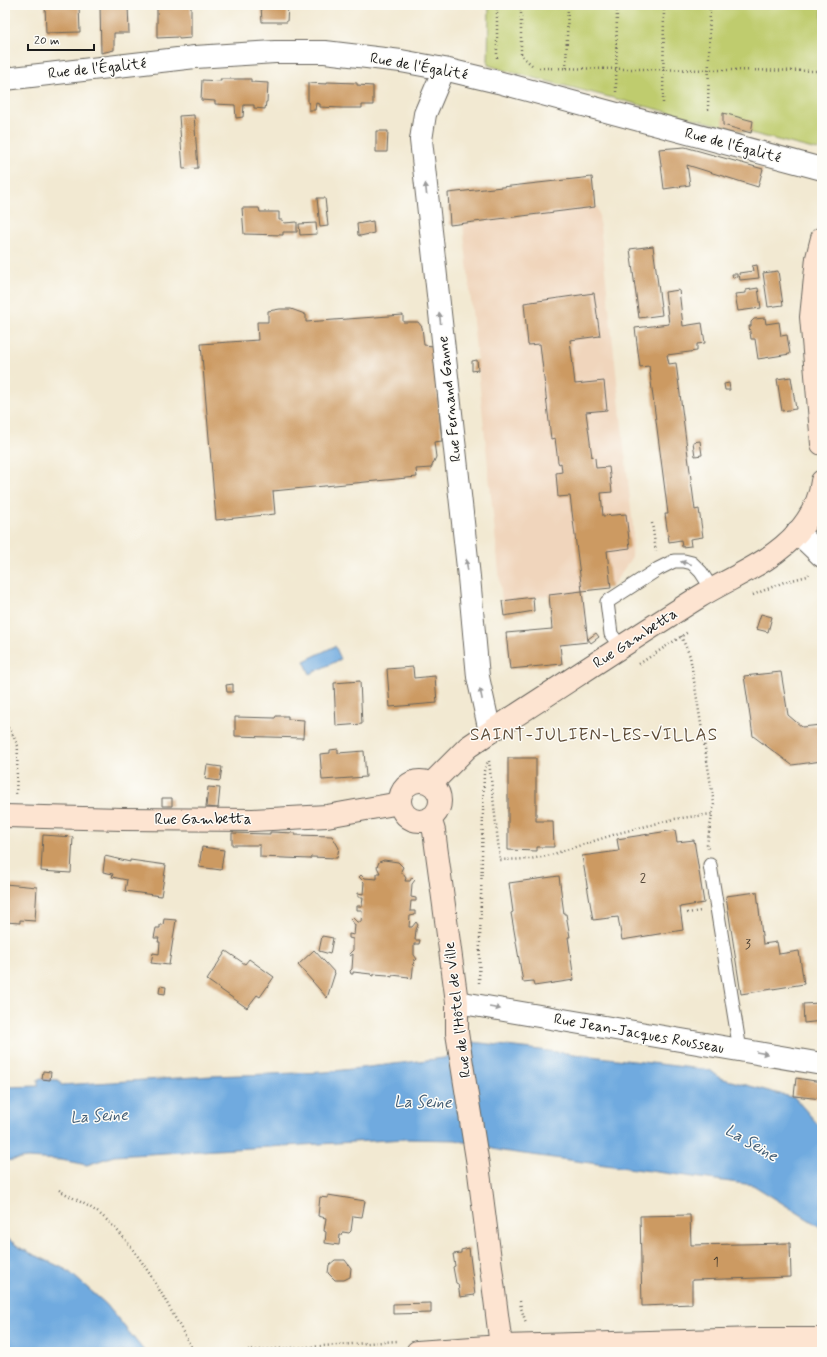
<svg xmlns="http://www.w3.org/2000/svg" width="827" height="1357" viewBox="0 0 827 1357" font-family="Mynerve,sans-serif">
  <rect width="100%" height="100%" fill="#fdfcf7"/>
  <filter id="ink" filterUnits="userSpaceOnUse"><feTurbulence type="fractalNoise" baseFrequency=".025" numOctaves="2"/><feDisplacementMap in="SourceGraphic" scale="8" xChannelSelector="R" yChannelSelector="G"/><feConvolveMatrix kernelMatrix="1 2 1 2 8 2 1 2 1" color-interpolation-filters="sRGB"/></filter>
  <filter id="wash" filterUnits="userSpaceOnUse"><feTurbulence type="fractalNoise" baseFrequency=".012" numOctaves="4" result="noise"/><feDisplacementMap in="SourceGraphic" scale="16" xChannelSelector="R" yChannelSelector="G"/><feGaussianBlur stdDeviation="0.9" result="paint"/><feColorMatrix in="noise" values="0 0 0 0 0 0 0 0 0 0 0 0 0 0 0 0 0 1.4 0 .05"/><feComposite in="paint" operator="in"/></filter>
  <g filter="url(#wash)">
    <rect width="100%" height="100%" fill="#f2e9d2"/>
    <path fill="#f0d5bc" d="M598 207 633 527 632 557 611 588 502 601 463 224Z"/>
    <path fill="#bfcc6e" stroke="#6e7445" d="M489 5H822V146L817 150 503 70 488 65Z"/>
    <path fill="#6faadf" stroke="#46637e" d="M335 646 341 659 310 674 304 661Z
      M472 1042 710 1070 720 1078 795 1098 822 1129V1228L753 1185 502 1151 456 1140 405 1139 114 1156 87 1165 61 1160 27 1158 5 1161V1087L38 1086V1079L59 1080 61 1085 212 1076 326 1072 444 1058Z
      M5 1237 22 1249 67 1270 106 1304 145 1352H5Z"/>
    <g id="blocks">
      <path fill="#cc9a62" d="M45 5H79L80 32 46 33Z
        M100 5H128L129 33H114V50L101 53Z
        M157 5H191V38L179 39V37L157 38Z
        M261 5H288L287 22H262Z
        M220 79H251V82L268 83 267 102H266L265 109 254 108V105H244L243 117 236 118 235 105 215 104V101L201 100 202 80 221 81Z
        M327 82 357 83V85L373 86V105H362V108H341L320 107V104L316 103 315 110H309V103H308V83L327 84Z
        M723 113 753 121 751 133 723 125Z
        M194 115 198 168 183 169 179 116Z
        M376 131H388L387 152H376Z
        M685 147 763 169 758 187 687 165 690 185 664 189 659 149Z
        M592 177 595 207 450 225 448 193Z
        M317 198H325L328 226 320 227Z
        M242 208H259L260 212H279V220H283L284 223 297 222V232H283V235L244 234Z
        M373 221 374 233 360 236 358 235 357 224Z
        M316 223 317 234 300 235 299 224Z
        M653 246 662 315 639 318 630 249Z
        M757 265 759 278 740 280 739 273 753 271 752 266Z
        M778 271 783 305 768 307 763 273Z
        M732 274H737V277L733 278Z
        M758 288 761 308 738 311 735 294 746 293V290Z
        M679 290 683 326 702 323 705 343 697 344V351L667 355 669 364 676 363 695 510 699 509 703 537 690 539 691 546 682 547 681 540 669 542 665 514H668L649 366 640 367 635 328 669 324 665 292Z
        M594 293 600 336 570 340 575 384 604 381 607 410 586 412 592 457V456L595 458 596 468 609 467 612 492 601 493 603 516 626 514 630 548 607 551 611 588 582 591 570 496 558 497 556 473 562 472 561 463 559 464 558 462 555 438 551 439 540 344 528 345 524 303Z
        M280 309H291L302 313 306 315V322L403 315V322H418L422 327 424 345 433 346 442 441 434 442 436 457 431 468 416 469 417 477 273 491 275 514 216 520 201 344 258 340 257 322H268V311Z
        M765 318 766 324 779 322 781 336 787 335 790 354 758 359 755 339H751L749 326H751V322L754 319Z
        M477 360 478 370 472 371V361Z
        M791 377 796 409 782 411 777 379Z
        M729 383 730 390H725L724 384Z
        M700 441 702 455 695 456 693 442Z
        M582 591 588 642 560 645 562 664 510 669 506 633 552 629 549 595Z
        M533 597 534 611 504 616 502 601Z
        M761 614 772 617 768 632 756 629Z
        M596 633 599 637 591 643 588 639Z
        M413 667 414 678 435 676 437 703 390 707 387 669Z
        M781 672 788 715 802 727 821 725 822 761 792 765 753 736 744 676Z
        M360 681 362 724 336 726 334 683Z
        M233 684V692H227L226 685Z
        M276 716H288V719L304 720 303 738 235 736V717L275 718Z
        M338 749V753L364 751 366 777 322 780 320 754 330 753V750Z
        M508 758H536V821H553L554 847H537V851L508 850Z
        M207 765 222 767 220 781 205 779Z
        M208 787 220 788 218 808 206 807Z
        M162 798H172V806H162Z
        M675 830 677 842 694 840 704 903 680 907 683 930 622 940 618 917 593 920 582 856 619 851 617 839Z
        M270 832 295 833V835L332 836 339 848 337 858 311 857 310 859 260 857V845H232V833L270 834Z
        M43 835 73 837 71 873 41 871Z
        M202 847 224 850 221 870 199 867Z
        M105 856 130 862V860L166 865 161 896 125 891 127 880 112 877 113 874 103 872Z
        M384 860 398 862 403 867 401 871 406 878 405 881H410L412 877 415 880 412 884 411 897 416 898V901H411L410 911H415V915L410 916 409 927H412L416 922 418 925 416 930 415 940H420L419 944H414V955L417 959 415 961 414 959 412 979 408 978 409 977 392 975V977L389 976 388 975 374 974V976L371 975V974L353 972V974H351L350 971 352 969 353 954 350 956 349 954 353 950V939L349 938V934L354 935 355 925 351 920 353 918 357 922H361L362 910H357V906H362L363 897H358V893L363 894 364 882 359 877 361 875 364 878 377 879V873H380L377 867 379 862Z
        M559 876 564 914H566L570 937H568L574 980 534 986 533 981 523 982 511 913 513 912 509 883Z
        M5 884 37 887 35 921 20 920V923L5 922Z
        M757 892 763 944 777 942 779 954 799 951 804 984 741 994 726 896Z
        M164 919 176 920 169 965 151 963 153 953 159 954 160 942H158L159 938H154L156 928H160V925H163Z
        M322 936 333 938 330 954 319 951Z
        M314 950 335 973 327 998 298 965Z
        M226 951 245 964 249 959 274 977 260 997 257 995 247 1008 207 980Z
        M160 986 166 987 165 994 159 993Z
        M819 1003 822 1021 804 1023 803 1004Z
        M43 1071 51 1072 50 1080 42 1079Z
        M796 1078 822 1082V1099L794 1096Z
        M328 1195 365 1201 362 1217 353 1216 351 1231 349 1233 343 1232 342 1235H340L339 1245 325 1243 326 1232 324 1231 326 1218 318 1216 320 1197 328 1198Z
        M690 1215 691 1245 790 1243 791 1277 692 1280V1304L642 1306 640 1216Z
        M469 1248 475 1295 460 1297 458 1284 456 1283 453 1267 455 1266 453 1254 461 1253V1250Z
        M335 1260H345L351 1268 350 1277 344 1280H335L328 1273 329 1265Z
        M431 1303V1313L393 1314V1304Z"/>
    </g>
  </g>
  <g filter="url(#ink)">
    <use href="#blocks" fill-opacity="0" stroke="#67645c" stroke-width="1"/>
    <g fill="none" stroke-linecap="round" stroke-linejoin="round">
      <defs>
        <path id="lane" d="M621 647 611 634 607 602 658 569 674 561H684L692 563 701 572 712 589
          M710 865 740 1050"/>
        <path id="street" d="M444 69 425 114 421 140 469 577 478 677 490 732
          M5 79 195 57 275 52H325L401 61 444 69 498 82 822 169
          M797 532 822 556
          M457 1002 822 1064"/>
        <path id="secondary" d="M822 238 817 258 811 317 822 444
          M400 801a20 20 0 1 1 40 0a20 20 0 1 1-40 0Z
          M431 784 468 747 490 732C560 687 629 641 699 597 733 576 771 563 798 532 810 518 820 500 822 481
          M5 816 122 819 253 820 327 816 400 803
          M430 818 434 831 457 1002V1033L478 1165 501 1346
          M417 1352 501 1346 758 1339H822"/>
      </defs>
      <use href="#lane" stroke="#67645c" stroke-width="15"/>
      <use href="#street" stroke="#67645c" stroke-width="24"/>
      <use href="#secondary" stroke="#67645c" stroke-width="24"/>
      <path stroke="#67645c" stroke-width="2.5" stroke-dasharray="1 3" stroke-linecap="butt" d="M497 5V59
        M521 5V55L534 67
        M539 68 822 71
        M566 68 568 5
        M616 92 617 5
        M663 103 664 5
        M708 110 710 5
        M652 523 656 551
        M753 595 784 582 808 576 809 574
        M681 636 690 656 714 804 707 844 708 849
        M639 664 688 632
        M5 725 11 731 18 746 16 795
        M489 761 500 860 530 859 547 856 619 833 674 819 712 814
        M687 913 701 911
        M479 983 484 771 488 761
        M59 1190C72 1198 89 1205 101 1215 140 1247 169 1308 194 1352
        M520 1301 521 1308 526 1323
        M232 1352 398 1341"/>
      <use href="#lane" stroke="#fff" stroke-width="13"/>
      <use href="#street" stroke="#fff" stroke-width="22"/>
      <use href="#secondary" stroke="#fde4d1" stroke-width="22"/>
    </g>
    <defs><path id="oneway-solid" d="M-6-.8H1V-3.2L6.5 0L1 3.2V.8H-6Z"/></defs>
    <g fill="#999">
      <use href="#oneway-solid" transform="translate(426 189) rotate(-96)"/>
      <use href="#oneway-solid" transform="translate(440 318) rotate(-96)"/>
      <use href="#oneway-solid" transform="translate(686 563) rotate(-166)"/>
      <use href="#oneway-solid" transform="translate(467 565) rotate(-97)"/>
      <use href="#oneway-solid" transform="translate(481 694) rotate(-102)"/>
      <use href="#oneway-solid" transform="translate(495 1008) rotate(10)"/>
      <use href="#oneway-solid" transform="translate(762 1053) rotate(10)"/>
    </g>
  </g>
  <g text-anchor="middle" stroke-width="3" stroke-linejoin="round" paint-order="stroke">
    <g font-size="13" fill="#483c2e">
      <text x="643" y="882">2</text>
      <text x="748" y="948">3</text>
      <text x="716" y="1266">1</text>
    </g>
    <g font-size="15" fill="#1c1c1c" stroke="#fdfcf7">
      <text transform="translate(419 66) rotate(10)" y="5">Rue de l'Égalité</text>
      <text transform="translate(97 68) rotate(-6)" y="5">Rue de l'Égalité</text>
      <text transform="translate(733 145) rotate(15)" y="5">Rue de l'Égalité</text>
      <text transform="translate(449 399) rotate(-96)" y="5">Rue Fernand Ganne</text>
      <text transform="translate(635 638) rotate(-33)" y="5">Rue Gambetta</text>
      <text x="203" y="824">Rue Gambetta</text>
      <text transform="translate(457 1010) rotate(-97)" y="5">Rue de l'Hôtel de Ville</text>
      <text transform="translate(639 1033) rotate(10)" y="5">Rue Jean-Jacques Rousseau</text>
    </g>
    <g font-size="16" font-style="italic" fill="#415c74" stroke="#fdfcf7">
      <text transform="translate(423 1101) rotate(1)" y="6">La Seine</text>
      <text transform="translate(99 1115) rotate(-3)" y="6">La Seine</text>
      <text transform="translate(752 1142) rotate(30)" y="6">La Seine</text>
    </g>
    <g font-size="17" letter-spacing="1" fill="#5a4834" stroke="#fdfcf7">
      <text x="594" y="740">SAINT-JULIEN-LES-VILLAS</text>
    </g>
  </g>
  <rect width="827" height="1357" fill="none" stroke="#fdfcf7" stroke-width="20"/>
  <path d="M28 44v6h66v-6" fill="none" stroke="#1c1c1c" stroke-width="2"/>
  <text x="34" y="44" font-size="12" fill="#1c1c1c" stroke="#fdfcf7" stroke-width="3" paint-order="stroke">20 m</text>
</svg>
